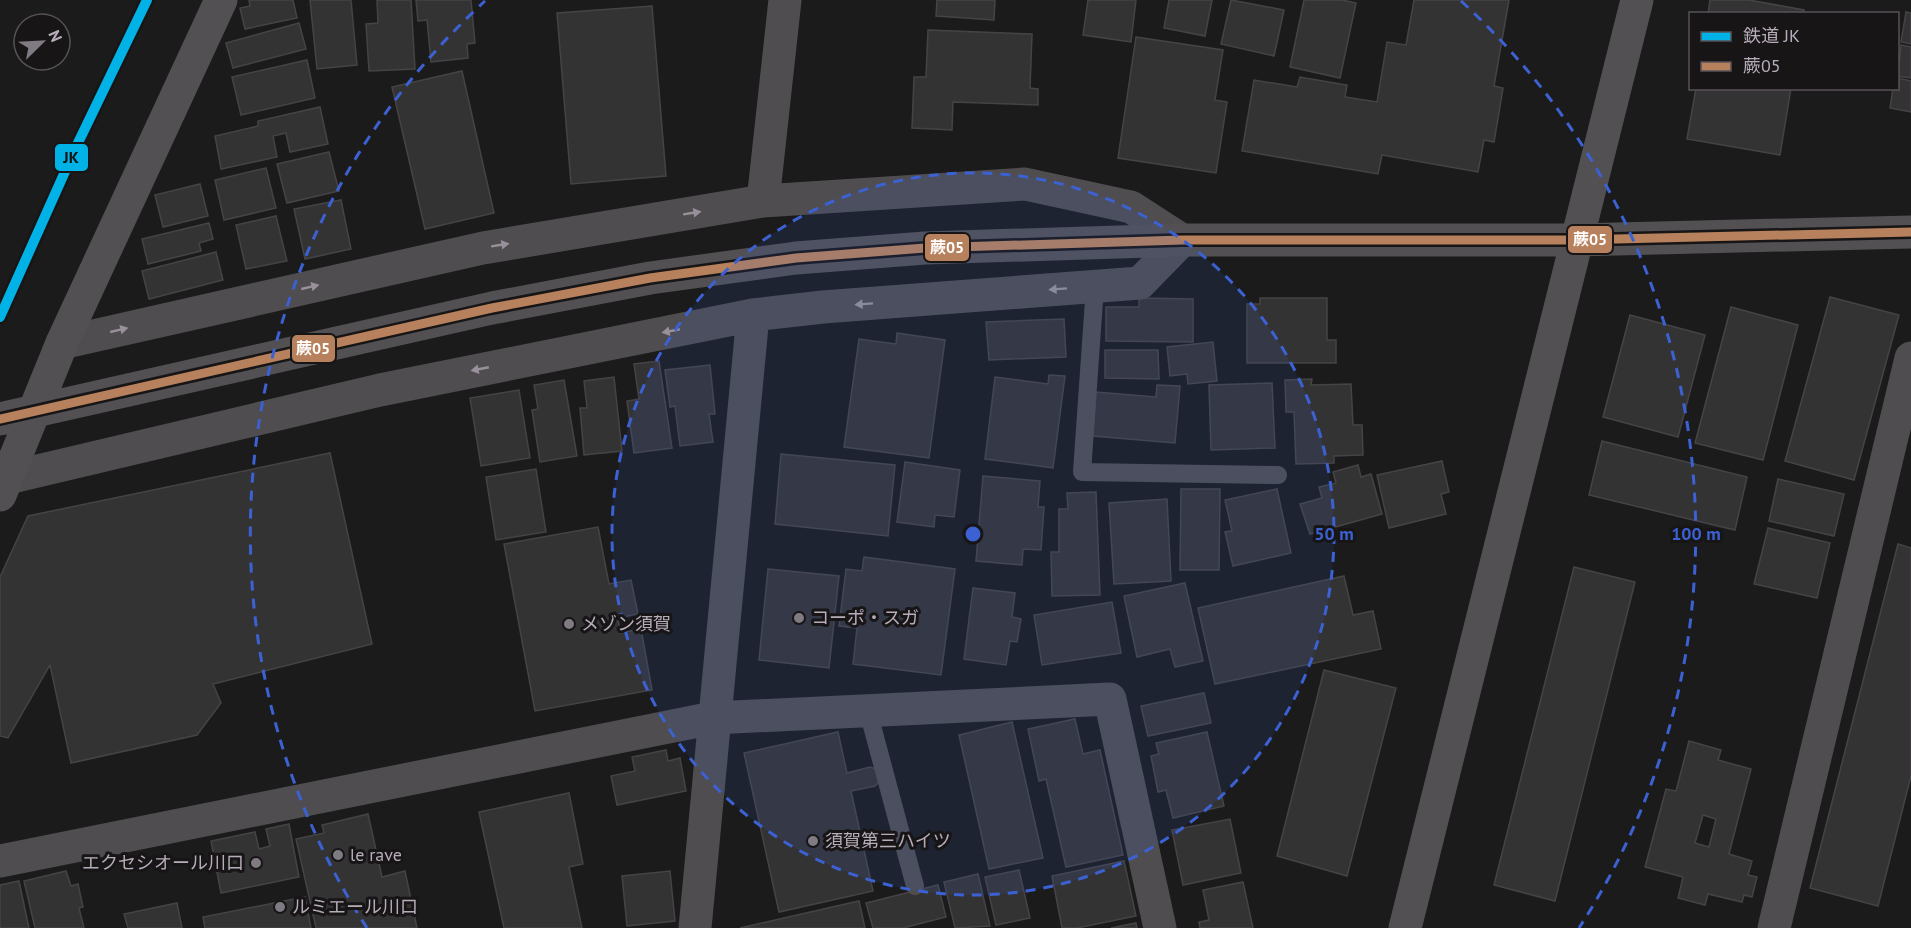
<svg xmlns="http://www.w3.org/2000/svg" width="1911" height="928" viewBox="0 0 1911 928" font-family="'PT Sans','Noto Sans JP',sans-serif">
  <rect width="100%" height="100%" fill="#1b1b1b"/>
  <path fill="#343334" stroke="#464347" stroke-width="1.5" fill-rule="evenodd" d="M249 0H293L297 18 245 29 240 8 250 6Z
    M310 0H351L357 65 317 69Z
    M377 0H411L415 69 369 71 366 24 378 23Z
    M416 0H471L475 43 467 44 468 58 431 62 427 20 418 21Z
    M937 0H995L994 20 936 16Z
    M1088 0H1136L1131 42 1083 35Z
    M1169 0H1212L1205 36 1164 28Z
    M1231 0 1284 10 1274 56 1221 44Z
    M1304 0H1342L1356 3 1340 78 1290 67Z
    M1414 0H1509L1494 86 1503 88 1494 142 1484 140 1478 172 1382 155 1378 174 1242 151 1254 80 1297 87 1300 77 1347 85 1345 97 1377 102 1387 42 1406 45Z
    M1710 0H1749L1804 10V14H1708Z
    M652 6 666 176 571 184 557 13Z
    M1906 12 1911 13V44L1901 42Z
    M299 23 306 49 233 68 226 43Z
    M928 30 1032 34 1030 88 1038 89V105L953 102 952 130 912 128 914 77H926Z
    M1136 37 1223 50 1215 100 1227 102 1216 173 1118 158Z
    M1901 45 1911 47V78L1898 76Z
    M307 60 315 98 241 115 232 77Z
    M462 71 494 213 425 229 392 87Z
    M1898 78 1911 81V112L1890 108 1893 88H1898Z
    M1696 88H1791L1780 155 1687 139Z
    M320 107 328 144 290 152 286 133 273 136 277 157 221 169 215 136 258 126V121Z
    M329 152 339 191 287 203 277 164Z
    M266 168 276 208 224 220 215 180Z
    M200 184 208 216 163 227 155 195Z
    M341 200 351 249 305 259 294 209Z
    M276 216 287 261 246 269 236 225Z
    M209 223 213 239 199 243 201 251 148 264 142 239Z
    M216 252 223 280 149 299 142 271Z
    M1830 297 1899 315 1854 480 1785 461Z
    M1139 298 1193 299V342L1106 341V307H1139Z
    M1260 298H1327V340H1336V363H1247V304H1260Z
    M1731 307 1798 325 1763 460 1695 443Z
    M1630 315 1705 335 1678 437 1603 417Z
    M1064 319 1066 357 989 360 986 322Z
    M897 333 945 340 929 458 844 447 859 339 896 344Z
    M1213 342 1217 381 1188 384 1187 374 1170 376 1167 347Z
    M1105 350H1158L1159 379 1105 378Z
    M659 361 672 448 634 453 627 401 639 399 634 364Z
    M710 365 715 414H709L713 442 680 446 675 406 670 407 665 370Z
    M1049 375 1065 376 1053 468 985 459 995 377 1048 384Z
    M614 377 622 451 584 455 580 408H587L584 381Z
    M1312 379 1311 385 1351 384 1353 425H1362L1363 455 1334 456V463L1296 464 1294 412H1286L1285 380Z
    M564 380 577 456 540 462 532 410 538 409 534 385Z
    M1272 383 1275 448 1211 450 1209 385Z
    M1157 385 1180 386 1175 443 1093 436 1096 392 1156 397Z
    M519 390 530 458 481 466 470 398Z
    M1602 441 1747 477 1735 530 1589 495Z
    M330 453 372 644 213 684 221 703 197 735 71 763 50 665 8 738 0 736V577L28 516Z
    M781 454 895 465 888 536 775 524Z
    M1442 461 1449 492 1441 494 1446 514 1389 528 1377 475Z
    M905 462 960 470 954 517 935 515 934 527 897 522Z
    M1358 465 1361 477 1371 474 1382 514 1310 534 1300 504 1322 498 1319 487 1336 483 1333 472Z
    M536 469 546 532 496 540 486 477Z
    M983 476 1040 481 1038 507H1044L1041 550 1023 549 1022 565 976 561Z
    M1778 479 1844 494 1834 536 1769 521Z
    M1181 489H1220L1219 570H1180Z
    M1277 489 1291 553 1233 566 1225 532 1232 531 1225 500Z
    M1096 492 1100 595 1052 596 1051 552H1059V509H1068L1067 493Z
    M1167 499 1171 581 1114 584 1109 503Z
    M598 527 609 584 631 580 638 614 618 618 620 633 641 629 652 690 535 711 504 544Z
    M1768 528 1830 543 1817 598 1754 584Z
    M1898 544 1911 548V776L1878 906 1810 888Z
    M864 557 955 569 941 675 853 664 857 628 839 626 846 569 862 571Z
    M1574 567 1635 582 1555 901 1494 885Z
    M768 569 839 576 829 668 759 660Z
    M1344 576 1353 615 1373 611 1381 649 1215 684 1198 608Z
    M1185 583 1203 661 1175 667 1170 649 1137 657 1124 596Z
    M973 588 1015 593 1012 617 1021 619 1017 642 1010 641 1006 665 964 659Z
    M1112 602 1121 653 1042 665 1034 615Z
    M1324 670 1396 688 1347 876 1277 856Z
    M1204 693 1211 723 1148 736 1141 706Z
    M1075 719 1083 754 1100 750 1123 855 1066 867 1046 779 1039 781 1028 729Z
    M1012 722 1043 858 989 869 959 735Z
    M838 732 847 773 870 767 877 769 879 782 875 786 851 791 873 891 779 912 744 753Z
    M1207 732 1224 806 1173 818 1166 790 1158 792 1151 756 1159 754 1156 743Z
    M1689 741 1721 750 1718 760 1751 769 1729 854 1752 861 1748 875 1757 877 1752 897 1744 895 1742 902 1708 894 1705 905 1678 898 1683 877 1645 867 1666 789 1676 791ZM1703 815 1716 819 1709 847 1695 843Z
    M666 750 668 761 680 758 686 791 617 805 611 776 635 771 632 757Z
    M569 793 583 864 569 867 582 928H504L479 812Z
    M368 814 382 877 405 871 417 928H316L296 839 324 833 322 825Z
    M1230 819 1241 873 1183 885 1172 830Z
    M289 824 299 877 221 893 211 841 255 832 259 849 270 846 266 829Z
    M1124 861 1136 916 1077 928H1062L1052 876Z
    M1019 870 1030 918 996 925 985 877Z
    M66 871 71 886 78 884 83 907 79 908 84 928H35L24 881Z
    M670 871 675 921 627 926 622 876Z
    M978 874 990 926 955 928 944 882Z
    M19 881 29 928H0V885Z
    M1243 882 1253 928H1200L1199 922 1209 920 1203 890Z
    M938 885 946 917 903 928H873L866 903Z
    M305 897 311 928H205L203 917Z
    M859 901 865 928H740Z
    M177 903 182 928H128L124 914Z
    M1136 923 1137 928H1111Z"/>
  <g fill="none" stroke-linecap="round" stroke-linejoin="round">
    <path stroke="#4f4d50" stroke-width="18" d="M1095 286 1082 472 1278 475
      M868 711 915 886"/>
    <path stroke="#4f4d50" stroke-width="33" d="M763 201 785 0
      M8 478 380 390 753 315 823 307 1140 283 1182 240 1131 207 1025 184 763 201 483 248 62 343
      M0 861 713 718 1110 699 1160 928
      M695 928 753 315
      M1774 928 1911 358"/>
    <path stroke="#525052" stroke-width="33" d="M0 419 492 308 650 278 796 258 925 248 1182 240H1575L1911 232
      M0 495 62 343 221 0
      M1405 928 1637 0"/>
    <defs>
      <path id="bus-1" d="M0 419 492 308 650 278 796 258 925 248 1182 240H1575L1911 232"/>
    </defs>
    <use href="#bus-1" stroke="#171516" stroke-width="14"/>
    <use href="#bus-1" stroke="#b6815c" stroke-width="9"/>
    <defs>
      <path id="rail-1" d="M0 317 76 147 147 0"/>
    </defs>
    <use href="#rail-1" stroke="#171516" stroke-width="15"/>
    <use href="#rail-1" stroke="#00b2e5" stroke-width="10"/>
  </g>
  <defs><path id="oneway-solid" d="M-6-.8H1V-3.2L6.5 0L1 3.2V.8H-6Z" transform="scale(1.5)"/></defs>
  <g fill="#98909a">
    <use href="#oneway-solid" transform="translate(692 213) rotate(-9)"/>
    <use href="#oneway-solid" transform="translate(500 245) rotate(-9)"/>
    <use href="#oneway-solid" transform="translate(310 287) rotate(-13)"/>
    <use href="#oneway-solid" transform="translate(1058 289) rotate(176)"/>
    <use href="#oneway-solid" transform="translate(864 304) rotate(176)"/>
    <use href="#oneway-solid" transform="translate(119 330) rotate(-13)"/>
    <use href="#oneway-solid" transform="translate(671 331) rotate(169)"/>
    <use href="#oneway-solid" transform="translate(480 369) rotate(169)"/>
  </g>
  <circle cx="973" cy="534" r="361" fill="#3c61d2" fill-opacity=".12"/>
  <g fill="none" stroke="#3c61d2" stroke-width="3" stroke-dasharray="10 8">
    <circle cx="973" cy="534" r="361"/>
    <path d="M367 928A723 723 0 0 1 485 1M1461 1A723 723 0 0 1 1579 928"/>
  </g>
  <g fill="#807a82" stroke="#171516" stroke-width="2">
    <circle cx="799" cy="618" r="6"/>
    <circle cx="569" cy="624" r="6"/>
    <circle cx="813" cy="841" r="6"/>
    <circle cx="338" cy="855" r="6"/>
    <circle cx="256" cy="863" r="6"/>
    <circle cx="280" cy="907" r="6"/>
  </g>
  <g text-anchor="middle" stroke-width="6" stroke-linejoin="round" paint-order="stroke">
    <g font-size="18" fill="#b7adba" stroke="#171516" text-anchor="start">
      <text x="811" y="624">コーポ・スガ</text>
      <text x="581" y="630">メゾン須賀</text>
      <text x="825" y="847">須賀第三ハイツ</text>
      <text x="350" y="861">le rave</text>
      <text x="244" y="869" text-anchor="end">エクセシオール川口</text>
      <text x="292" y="913">ルミエール川口</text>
    </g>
  </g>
  <circle cx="973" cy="534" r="9" fill="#3c61d2" stroke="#171516" stroke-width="3"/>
  <g font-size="18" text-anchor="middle" font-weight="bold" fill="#3c61d2" stroke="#171516" stroke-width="6" stroke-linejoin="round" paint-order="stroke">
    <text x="1334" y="540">50 m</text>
    <text x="1696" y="540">100 m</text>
  </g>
  <g stroke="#171516" stroke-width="2">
    <rect x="54" y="143" width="35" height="29" rx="6" fill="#00b2e5"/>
    <rect x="1567" y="225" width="46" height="29" rx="6" fill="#b6815c"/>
    <rect x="924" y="233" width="46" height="29" rx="6" fill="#b6815c"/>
    <rect x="291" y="334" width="45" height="29" rx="6" fill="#b6815c"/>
  </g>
  <g font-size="16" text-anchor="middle" font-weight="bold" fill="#fff">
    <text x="1590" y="245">蕨05</text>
    <text x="947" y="253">蕨05</text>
    <text x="313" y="354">蕨05</text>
  </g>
  <g font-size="16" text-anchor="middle" font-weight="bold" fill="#111">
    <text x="71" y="163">JK</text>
  </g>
  <rect x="1689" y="12" width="210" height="78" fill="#171516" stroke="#575258" stroke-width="1.5"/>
  <rect x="1701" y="32" width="30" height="9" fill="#00b2e5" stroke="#575258" stroke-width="1.5"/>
  <text x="1743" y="42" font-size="18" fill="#b7adba">鉄道 JK</text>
  <rect x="1701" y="62" width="30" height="9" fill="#b6815c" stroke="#575258" stroke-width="1.5"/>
  <text x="1743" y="72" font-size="18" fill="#b7adba">蕨05</text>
  <g transform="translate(42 42) rotate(66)"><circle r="28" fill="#171516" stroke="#575258" stroke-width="1.5"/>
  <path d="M0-4.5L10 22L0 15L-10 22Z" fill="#807a82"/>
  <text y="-9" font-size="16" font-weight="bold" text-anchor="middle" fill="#b7adba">N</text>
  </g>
</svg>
